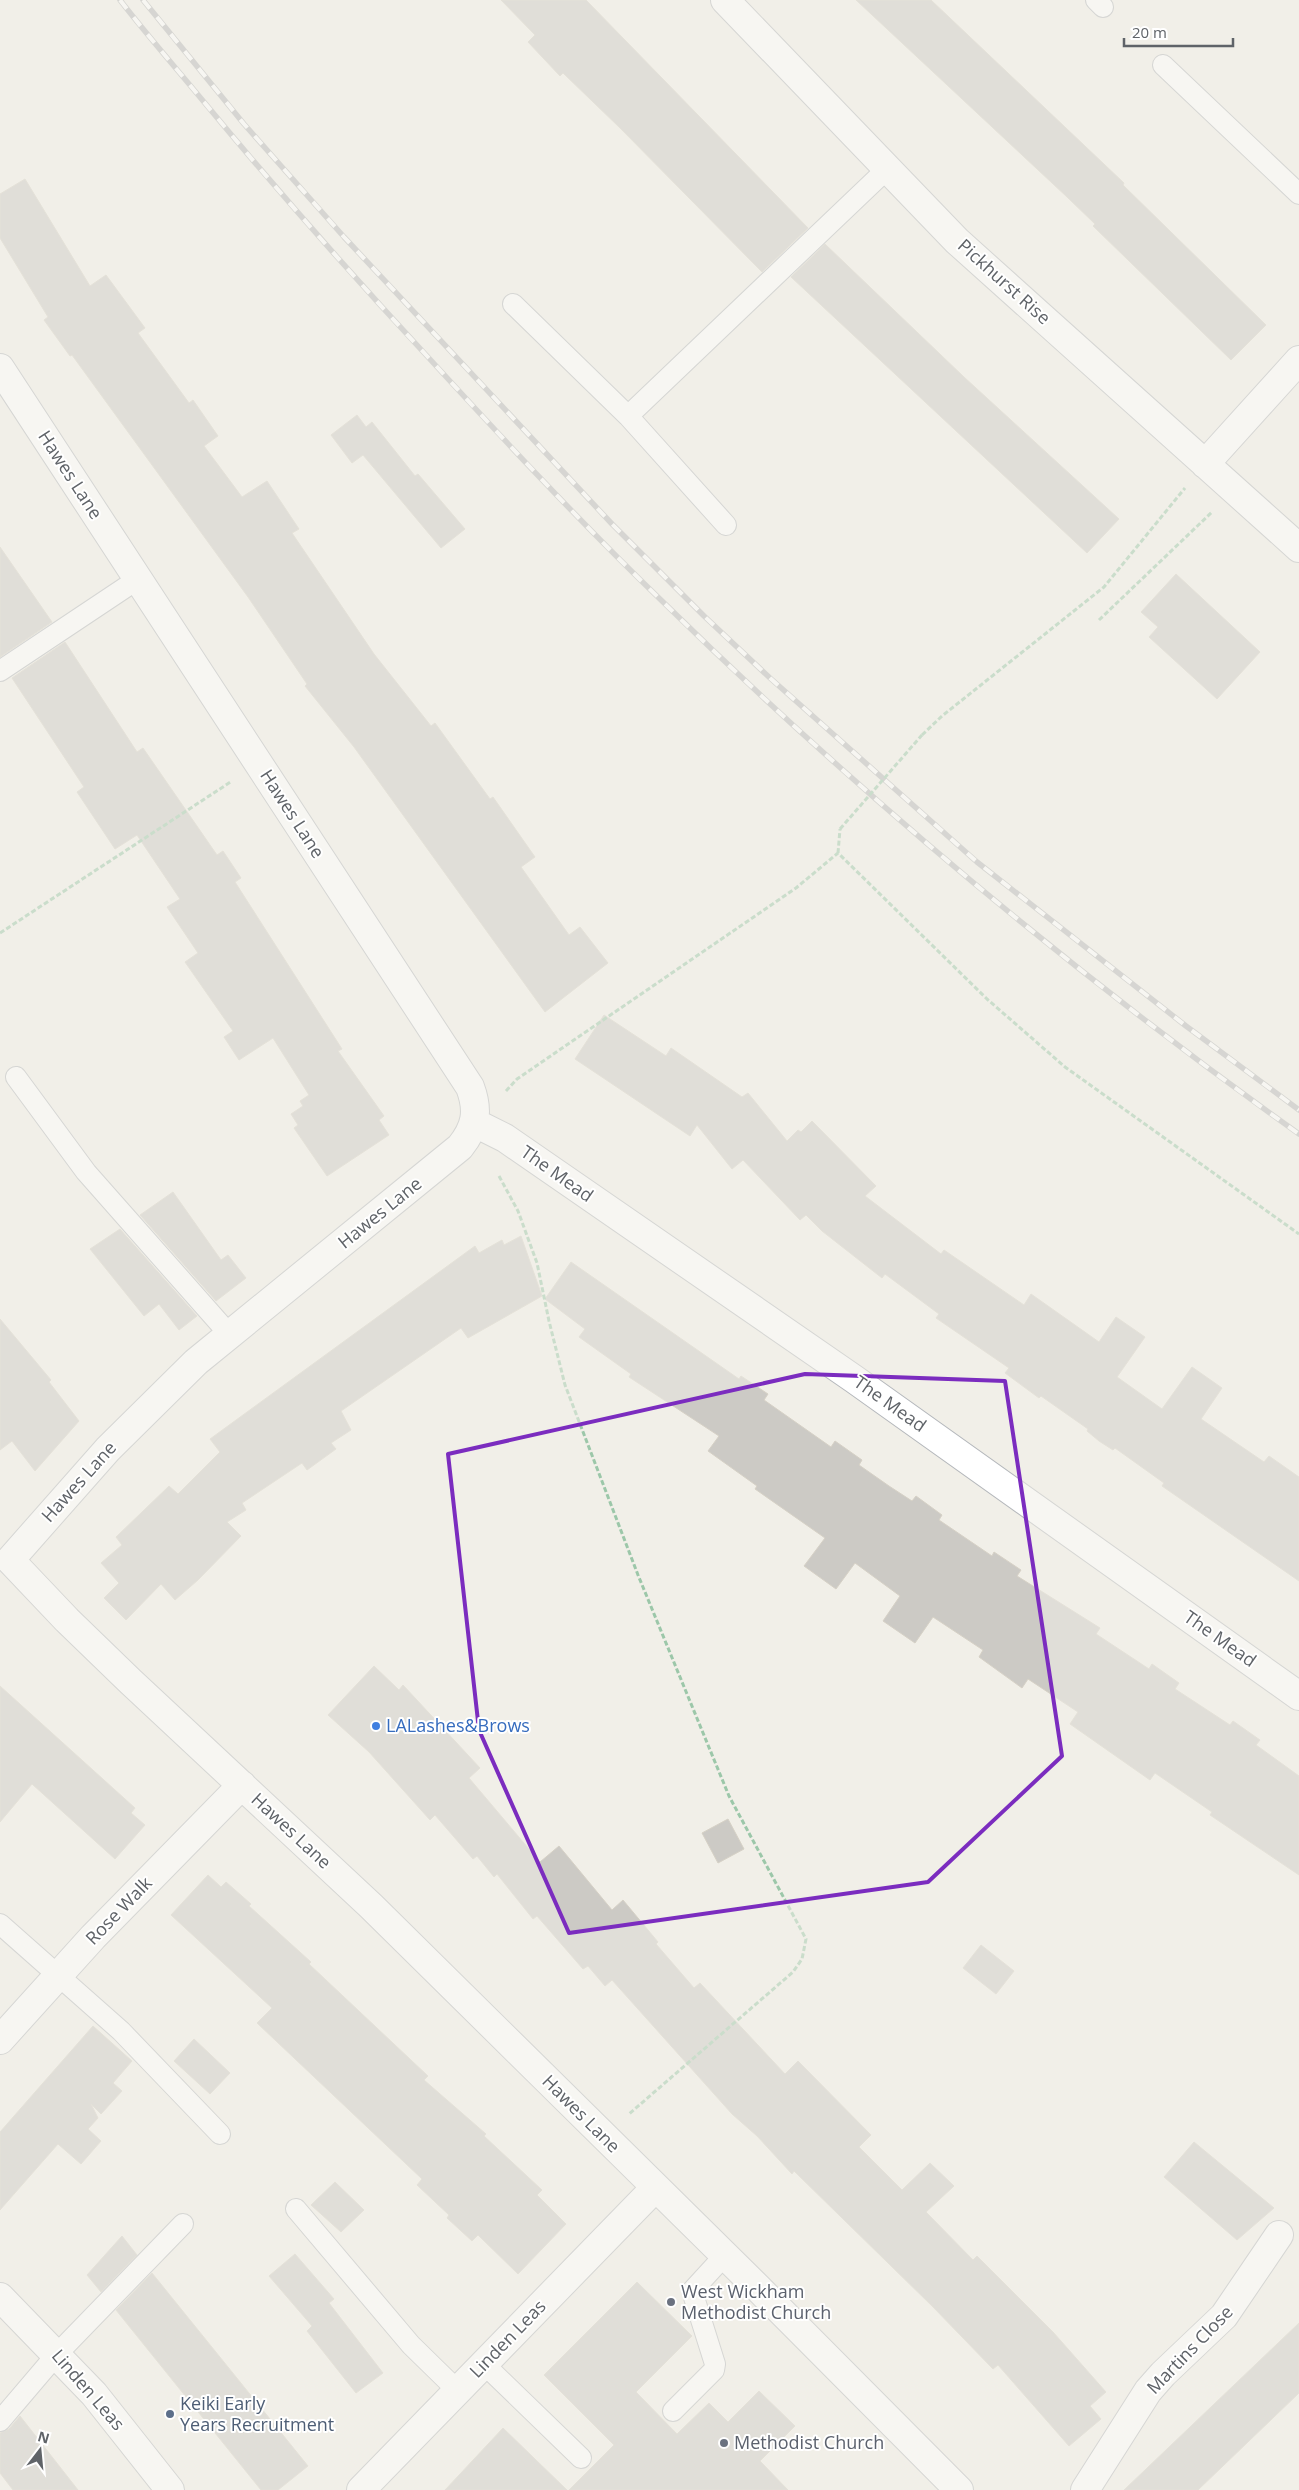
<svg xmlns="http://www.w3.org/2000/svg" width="1299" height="2490" viewBox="0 0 1299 2490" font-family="'Open Sans',sans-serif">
  <rect width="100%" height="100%" fill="#f1efe8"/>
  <path fill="#cccac5" stroke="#d6d1c6" d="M501 0H586L808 228 762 272 620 128 563 73 560 76 528 42 535 35Z
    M856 0H931L1124 183 1123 185 1266 325 1231 360 1093 226 1095 224 1067 197Z
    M25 179 90 286 106 275 145 328 138 333 189 403 193 400 218 436 204 446 242 497 267 481 299 529 292 533 374 654 431 726 435 723 490 799 493 797 535 857 521 867 569 935 580 927 608 963 545 1012 354 747 305 686 307 684 248 597 72 355 70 356 44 320 48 317 0 238V194Z
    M825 244 964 377 1119 519 1087 553 791 277Z
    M357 415 366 427 372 422 415 476 418 474 465 529 441 548 363 455 352 463 331 435Z
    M0 547 52 622 0 657Z
    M1176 574 1260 652 1217 699 1149 637 1158 627 1141 612Z
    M65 642 137 752 143 748 217 855 223 851 241 878 235 882 342 1049 338 1051 384 1116 379 1120 389 1135 327 1176 294 1128 298 1125 291 1114 303 1106 300 1101 309 1095 273 1038 239 1060 224 1037 233 1031 185 962 198 953 167 907 180 899 137 835 115 849 77 792 84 787 12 678Z
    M604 1015 666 1056 671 1048 742 1097 748 1093 787 1141 798 1130 801 1132 812 1121 876 1186 865 1196 941 1254 944 1250 1024 1305 1031 1294 1099 1342 1116 1317 1145 1337 1117 1377 1162 1409 1192 1367 1222 1388 1201 1419 1264 1462 1269 1456 1299 1477V1581L1162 1486 1164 1483 1115 1448 1113 1450 1099 1441 1087 1431 1088 1429 1041 1396 1039 1398 1005 1373 1009 1368 936 1318 939 1314 885 1274 882 1278 822 1231 806 1215 800 1220 743 1160 732 1169 697 1125 690 1136 575 1059Z
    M173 1192 221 1260 228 1255 246 1278 216 1301 140 1215Z
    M120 1229 197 1316 179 1330 159 1304 144 1316 90 1249Z
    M521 1236 542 1296 468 1338 461 1328 341 1411 351 1430 331 1443 336 1449 307 1470 302 1463 242 1503 246 1510 227 1522 241 1536 198 1580 175 1600 161 1584 126 1620 104 1598 119 1583 101 1563 122 1545 116 1537 169 1486 178 1494 220 1452 210 1439 475 1246 479 1253 502 1240 504 1245Z
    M571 1262 739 1379 741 1376 768 1394 764 1400 831 1447 835 1441 862 1460 859 1465 889 1486 912 1501 916 1496 942 1515 939 1520 992 1556 994 1552 1021 1570 1017 1576 1100 1628 1096 1634 1149 1669 1152 1664 1179 1683 1175 1689 1230 1725 1233 1721 1260 1740 1256 1745 1299 1776V1875L1210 1815 1212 1812 1155 1773 1150 1780 1070 1724 1078 1712 1028 1679 1022 1688 979 1657 983 1650 933 1617 915 1643 883 1621 900 1596 855 1563 836 1589 804 1566 825 1538 755 1489 757 1486 708 1451 719 1436 629 1377 631 1374 579 1337 585 1329 545 1299Z
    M0 1319 51 1380 49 1382 79 1421 35 1471 12 1441 0 1450Z
    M374 1666 399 1690 403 1685 480 1768 469 1778 540 1862 559 1846 612 1910 623 1900 658 1942 656 1944 694 1988 700 1983 785 2074 798 2061 871 2135 859 2147 902 2190 930 2163 954 2186 926 2212 973 2260 977 2256 1053 2332 1106 2392 1090 2406 1101 2419 1069 2446 998 2365 993 2369 933 2307 794 2171 792 2174 757 2136 732 2114 612 1980 605 1986 588 1966 583 1969 537 1916 533 1919 497 1874 494 1877 477 1856 473 1859 435 1815 430 1820 369 1752 328 1715Z
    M0 1686 135 1808 131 1813 145 1825 115 1859 32 1784 0 1822Z
    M728 1819 744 1849 718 1863 702 1833Z
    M208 1875 221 1887 226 1882 251 1904 249 1906 311 1962 309 1964 428 2076 424 2080 486 2134 484 2136 542 2190 537 2195 566 2224 518 2274 478 2235 472 2241 447 2218 449 2215 417 2185 422 2179 257 2023 272 2008 171 1915Z
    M981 1945 1014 1971 996 1994 963 1968Z
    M93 2026 132 2061 113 2083 122 2091 101 2114 91 2104 98 2118 88 2129 101 2141 81 2164 58 2144 0 2210V2132Z
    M194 2039 230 2073 210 2094 174 2061Z
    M1194 2142 1274 2208 1237 2240 1164 2177Z
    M335 2182 364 2210 341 2232 311 2205Z
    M122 2236 137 2255 101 2292 87 2275Z
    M295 2254 334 2299 329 2303 383 2373 356 2393 307 2331 312 2326 269 2276Z
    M152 2273 308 2466 278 2490H261L116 2310Z
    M637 2282 692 2336 636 2392 677 2434 709 2403 728 2422 759 2391 795 2426 760 2461 788 2490H569L614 2445 544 2375Z
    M1299 2323V2393L1198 2490H1124Z
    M20 2416 42 2444 78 2490H13L0 2473V2433L9 2429Z
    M503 2428 567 2490H445Z"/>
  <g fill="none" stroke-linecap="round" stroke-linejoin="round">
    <defs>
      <path id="lane" d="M1096 0 1103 7
        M1163 65 1299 194
        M513 304 628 416 726 525
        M628 416 887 169
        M0 671 138 579
        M16 1077 86 1172 229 1334
        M0 1924 121 2031 220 2134
        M296 2209 411 2345 458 2391
        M484 2364 581 2458
        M673 2411 714 2370 715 2364 692 2291 725 2255
        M0 2421 57 2354 183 2224"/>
      <path id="street" d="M725 0 957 241 1299 548
        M0 368 470 1087C479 1111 476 1127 460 1147L196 1362 108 1449 10 1560 67 1620 130 1681 371 1906 758 2288 959 2490
        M1205 464 1299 360
        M475 1123 505 1138 854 1379 1299 1696
        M0 2040 93 1937 242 1785
        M0 2297 94 2394 170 2490
        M361 2490 655 2188
        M1085 2490 1148 2391 1163 2374 1224 2316 1279 2235"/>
    </defs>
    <use href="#lane" stroke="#b5b8bc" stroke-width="22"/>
    <use href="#street" stroke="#b5b8bc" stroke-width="30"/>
    <path stroke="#9cc7a9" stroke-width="3" stroke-dasharray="5 2.5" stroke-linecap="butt" d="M1099 620 1212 512
      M922 735 942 716 1104 587 1185 488
      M838 853 840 829
      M0 933 232 781
      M506 1091 517 1079 796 888 838 853 987 999 1065 1067 1299 1234
      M499 1176 518 1211 537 1263 549 1321 565 1385 638 1575 729 1796 806 1939 802 1959 793 1972 629 2114"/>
    <use href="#lane" stroke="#fff" stroke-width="20"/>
    <use href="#street" stroke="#fff" stroke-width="28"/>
    <defs>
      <path id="rail" d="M120 0C147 35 176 68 204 102 276 189 350 273 427 356 503 439 580 522 661 600 859 794 1073 973 1299 1134
        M143 0 244 124 344 237 612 524 704 616 770 678 977 862 1186 1026 1299 1110"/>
    </defs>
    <use href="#rail" stroke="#b6b7b8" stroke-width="5.5"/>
    <use href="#rail" stroke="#fff" stroke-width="4" stroke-dasharray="11" stroke-linecap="butt"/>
    <path stroke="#9cc7a9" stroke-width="3" stroke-dasharray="5 2.5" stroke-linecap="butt" d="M840 829 922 735"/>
  </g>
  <path d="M0 0H1299V2490H0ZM805 1374 1005 1381 1062 1756 928 1882 569 1933 479 1730 448 1454Z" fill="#f1efe8" fill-opacity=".55" fill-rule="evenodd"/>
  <path fill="none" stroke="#7b2cbf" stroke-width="4" stroke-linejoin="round" d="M805 1374 1005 1381 1062 1756 928 1882 569 1933 479 1730 448 1454Z"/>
  <circle fill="#3f7fe0" stroke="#fff" stroke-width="2" cx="376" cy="1726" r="5"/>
  <g fill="#6b7280" stroke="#fff" stroke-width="2">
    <circle cx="671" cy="2302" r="5"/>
    <circle cx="724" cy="2443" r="5"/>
  </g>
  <circle fill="#5c6f8a" stroke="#fff" stroke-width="2" cx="170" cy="2414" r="5"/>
  <g text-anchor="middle" stroke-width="4" stroke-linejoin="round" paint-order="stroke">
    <g font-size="18" fill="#5f6368" stroke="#fff">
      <text transform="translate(1004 282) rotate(42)" y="6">Pickhurst Rise</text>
      <text transform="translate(70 475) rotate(57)" y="6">Hawes Lane</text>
      <text transform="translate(292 814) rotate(57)" y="6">Hawes Lane</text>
      <text transform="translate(557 1174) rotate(35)" y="6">The Mead</text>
      <text transform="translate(380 1213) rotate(-39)" y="6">Hawes Lane</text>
      <text transform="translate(890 1404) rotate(35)" y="6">The Mead</text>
      <text transform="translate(79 1482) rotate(-48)" y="6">Hawes Lane</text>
      <text transform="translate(1220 1639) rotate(35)" y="6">The Mead</text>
      <text transform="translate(291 1831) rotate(43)" y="6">Hawes Lane</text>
      <text transform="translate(119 1911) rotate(-46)" y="6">Rose Walk</text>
      <text transform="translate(581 2114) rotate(45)" y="6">Hawes Lane</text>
      <text transform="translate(508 2339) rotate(-46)" y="6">Linden Leas</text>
      <text transform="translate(1190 2350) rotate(-46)" y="6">Martins Close</text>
      <text transform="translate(88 2390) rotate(49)" y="6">Linden Leas</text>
    </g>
    <g font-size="18" fill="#366cbe" stroke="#fff" text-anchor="start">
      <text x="386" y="1732">LALashes&amp;Brows</text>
    </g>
    <g font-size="18" fill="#5b616d" stroke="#fff" text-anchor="start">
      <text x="681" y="2298">West Wickham<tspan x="681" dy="21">Methodist Church</tspan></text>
      <text x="734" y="2449">Methodist Church</text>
    </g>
    <g font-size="18" fill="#4e5e75" stroke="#fff" text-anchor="start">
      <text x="180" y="2410">Keiki Early<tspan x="180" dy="21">Years Recruitment</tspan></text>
    </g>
  </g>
  <g transform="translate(40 2450) rotate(16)" stroke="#ffffff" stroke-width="4" paint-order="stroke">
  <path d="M0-4L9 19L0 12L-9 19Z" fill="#5f6368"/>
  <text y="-8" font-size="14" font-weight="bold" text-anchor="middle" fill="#5f6368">N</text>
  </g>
  <path d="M1124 38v8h109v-8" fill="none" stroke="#5f6368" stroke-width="2.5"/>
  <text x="1132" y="38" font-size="15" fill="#5f6368" stroke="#ffffff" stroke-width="4" paint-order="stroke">20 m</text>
</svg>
